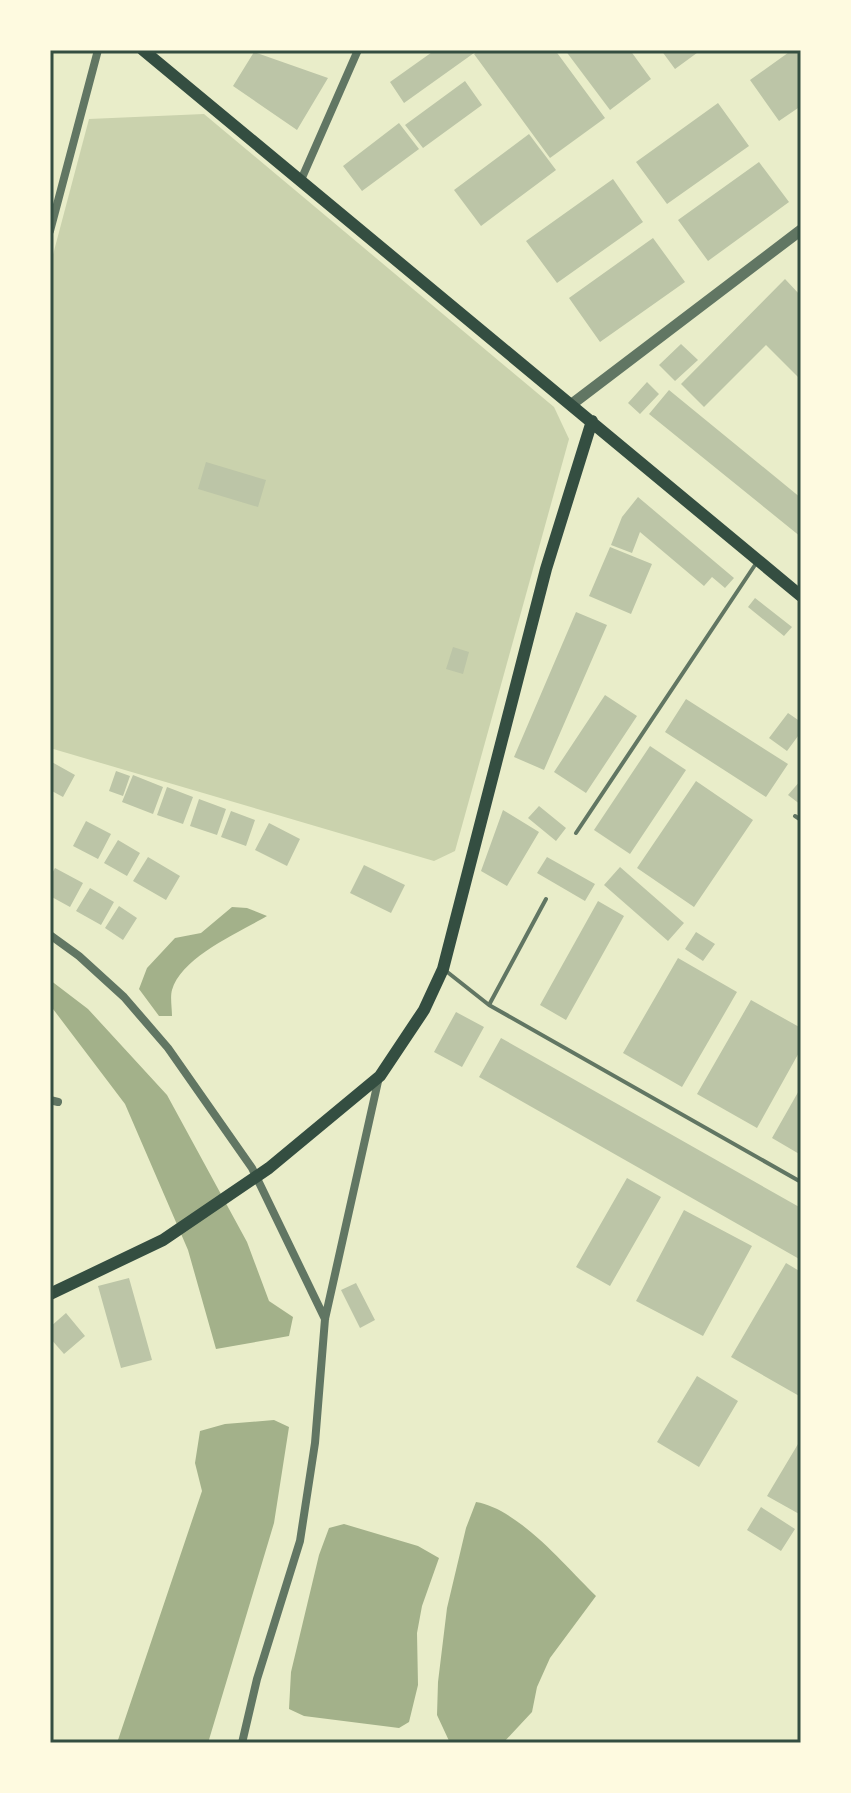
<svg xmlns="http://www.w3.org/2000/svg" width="851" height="1793" viewBox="0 0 851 1793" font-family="'Space Grotesk',sans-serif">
  <rect width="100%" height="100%" fill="#e9edc9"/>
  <path fill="#cad2ad" d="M204 114 554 407 569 439 455 851 434 861 50 748V266L89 119Z"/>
  <path fill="#a3b18a" d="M232 907 247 908 267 916C240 932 181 957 172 990 170 997 172 1008 172 1016H159L139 989 147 968 175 938 201 933Z
    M50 980 88 1009 167 1095 247 1242 269 1301 293 1317 289 1336 216 1349 188 1250 125 1104 50 1005Z
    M274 1420 289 1427 274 1523 208 1743H117L202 1491 195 1463 200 1431 225 1424Z
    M476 1502C519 1509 566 1567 596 1596L550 1658 537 1687 532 1712 503 1743H450L437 1715 438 1682 447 1608 466 1528Z
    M344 1524 418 1546 439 1558 422 1606 417 1633 418 1685 409 1722 399 1728 304 1716 289 1709 291 1672 319 1555 329 1528Z"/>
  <path fill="#bcc5a7" d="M435 50H472L474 53 404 103 390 82Z
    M480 50H555L605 118 550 158 474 54Z
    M565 50H630L651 79 610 110Z
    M661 50H701L675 69Z
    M792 50H801V106L779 121 750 80Z
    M254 52 328 78 297 130 233 86Z
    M465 81 482 105 423 148 405 125Z
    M718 103 749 146 667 204 636 162Z
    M399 123 419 149 362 191 343 166Z
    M529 134 556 170 481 226 454 190Z
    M759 162 789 202 708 261 678 220Z
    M613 179 643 222 557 283 526 241Z
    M653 238 685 282 600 342 569 298Z
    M785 279 801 296V380L766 345 704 407 681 384Z
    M681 344 698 360 675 381 659 365Z
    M647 382 659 394 640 414 628 403Z
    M669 390 801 498V537L649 414Z
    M206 462 266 480 258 507 198 489Z
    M638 497 734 578 725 588 712 577 704 586 640 532 632 553 611 545 622 517Z
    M610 547 652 564 631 614 589 596Z
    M755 598 792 627 784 636 748 607Z
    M576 612 607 625 544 770 514 757Z
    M453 647 469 652 463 674 446 669Z
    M605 695 637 716 586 793 554 772Z
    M686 699 788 764 766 797 665 732Z
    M788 713 801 722V732L787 751 769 738Z
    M650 746 686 770 630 854 594 830Z
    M50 761 75 775 63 797 50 790Z
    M116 771 130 776 123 796 109 791Z
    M133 775 163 787 153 814 122 802Z
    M801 780V805L788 795Z
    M696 781 753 820 694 907 637 868Z
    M167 787 193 797 183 824 157 815Z
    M199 799 226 809 217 835 190 826Z
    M539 806 566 828 556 841 528 818Z
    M503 810 539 832 507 886 481 871Z
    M231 811 255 820 246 846 221 837Z
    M86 821 111 834 98 859 73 846Z
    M269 823 300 839 287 866 255 850Z
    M118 840 140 853 127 876 104 863Z
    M148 857 180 876 166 900 133 881Z
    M547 857 595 884 585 901 537 873Z
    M364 865 405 885 391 913 350 893Z
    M620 867 684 923 668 941 604 885Z
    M55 868 83 883 70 907 50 896V877Z
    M90 888 114 902 101 925 76 911Z
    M598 901 624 916 566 1020 540 1005Z
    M119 906 137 918 123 940 105 928Z
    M696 932 715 944 703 961 685 949Z
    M678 958 737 992 682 1087 623 1053Z
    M751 1000 801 1028V1049L757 1128 697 1094Z
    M456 1012 484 1027 462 1067 434 1052Z
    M501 1038 801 1208V1260L479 1077Z
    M801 1087V1155L772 1138Z
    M627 1178 661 1197 610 1286 576 1267Z
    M684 1210 752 1246 703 1336 636 1301Z
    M786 1263 801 1272V1397L731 1357Z
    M129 1278 152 1360 121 1368 98 1286Z
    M356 1283 375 1320 360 1328 341 1290Z
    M66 1313 85 1336 64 1354 50 1338V1327Z
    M697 1376 738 1401 699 1467 657 1442Z
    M801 1439V1515L767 1496Z
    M761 1507 795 1529 781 1551 747 1530Z"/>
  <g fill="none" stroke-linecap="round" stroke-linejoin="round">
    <path stroke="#617663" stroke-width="4" d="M795 816 801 820
      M576 833 757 562
      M446 971 489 1005 801 1182
      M489 1005 546 899"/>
    <path stroke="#617663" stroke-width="8" d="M301 180 358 50
      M50 231 98 50
      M50 935 79 956 124 997 168 1048 252 1168 325 1319
      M50 1100 58 1102
      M242 1743 257 1679 300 1541 315 1443 325 1319 379 1077"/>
    <path stroke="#617663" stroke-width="11" d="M572 404 801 230"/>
    <path stroke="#344e41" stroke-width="12" d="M143 50 801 596
      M50 1294 163 1240 269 1168 380 1076 424 1010 443 969 546 569 592 421"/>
  </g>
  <rect width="851" height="1793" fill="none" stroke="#fefae0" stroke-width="104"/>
  <rect x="52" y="52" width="747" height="1689" fill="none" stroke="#344e41" stroke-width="3"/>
</svg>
